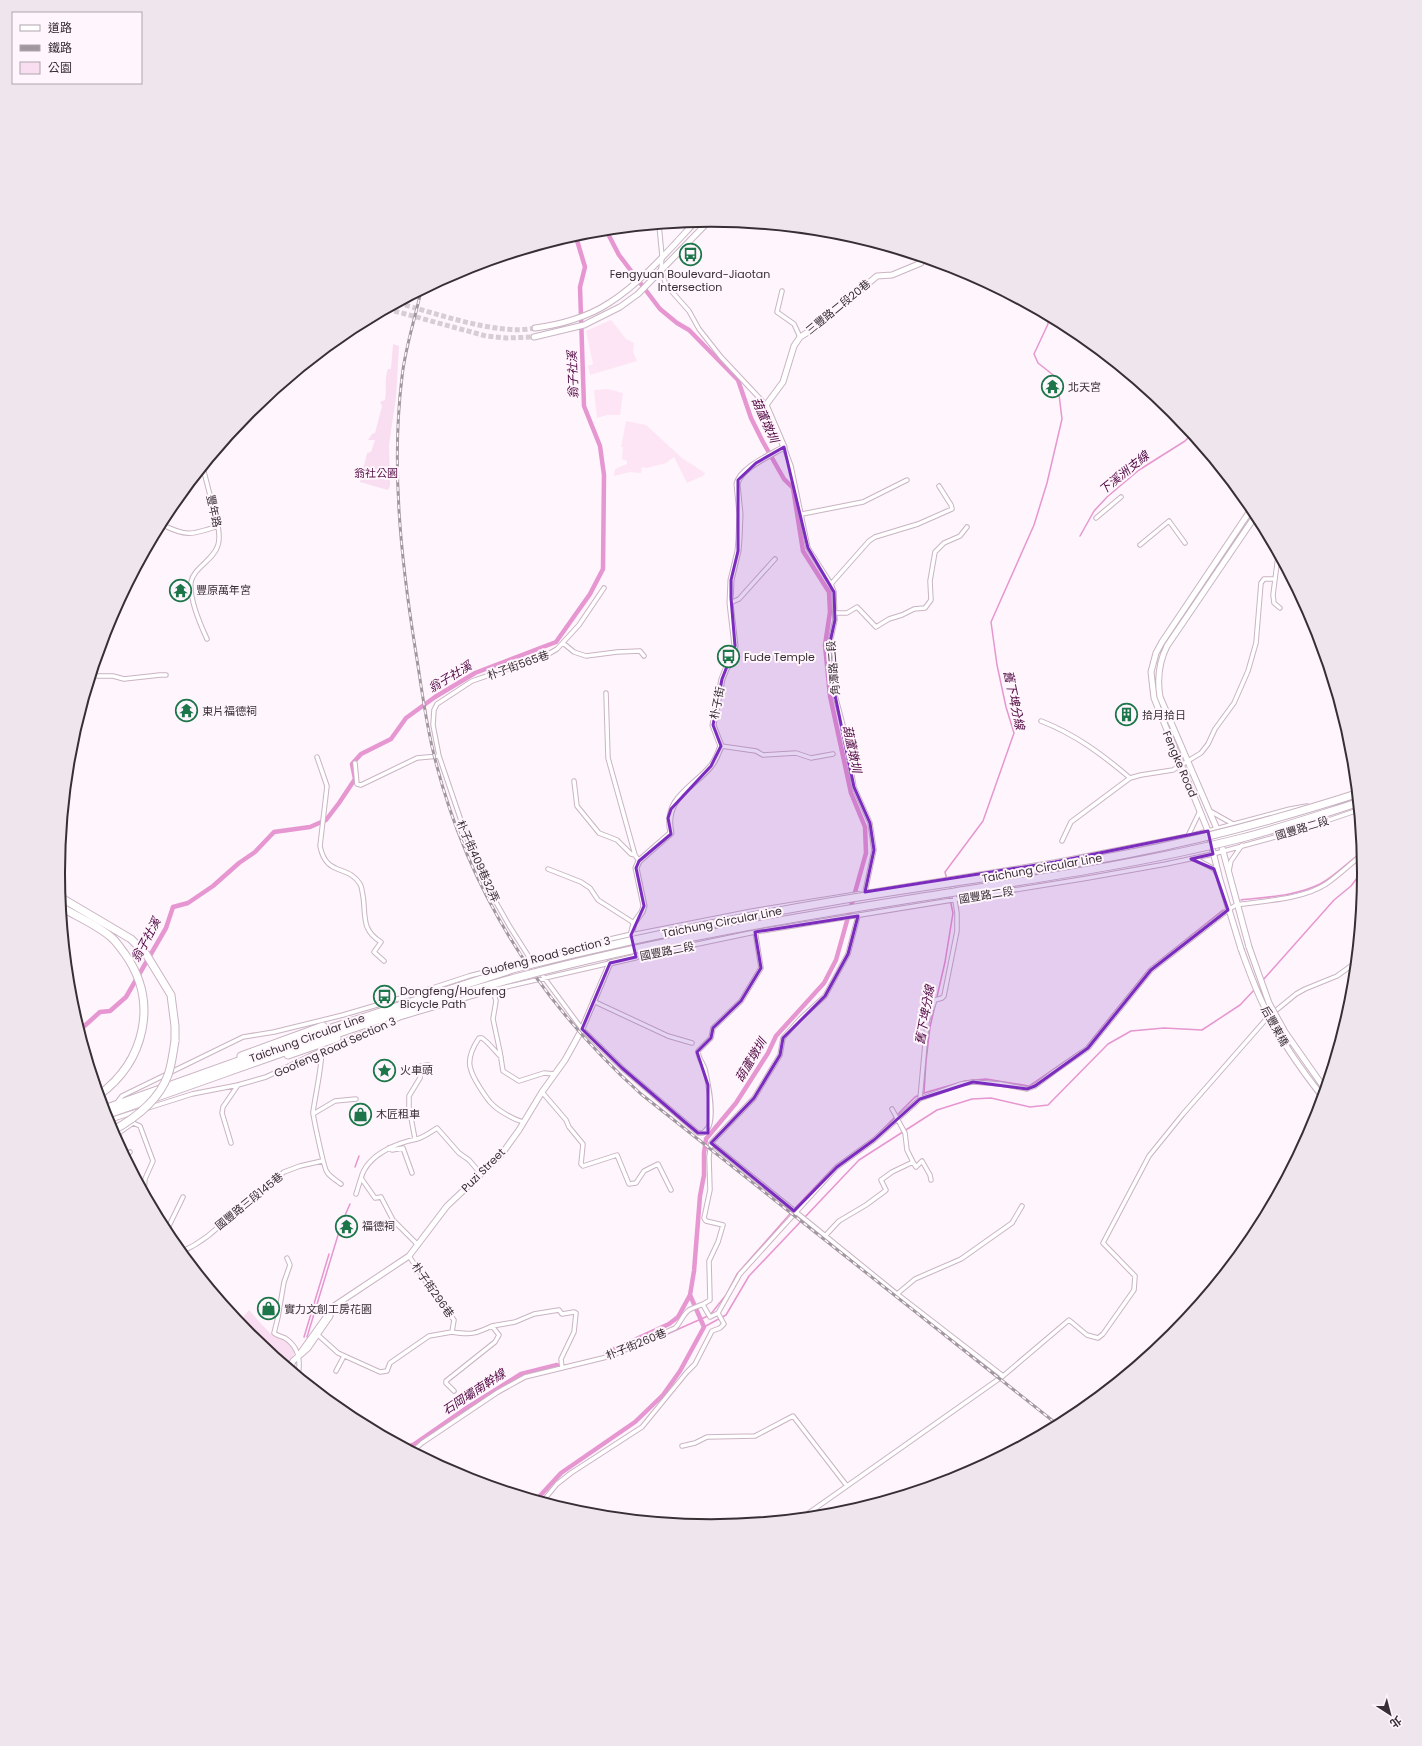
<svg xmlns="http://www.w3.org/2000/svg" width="1422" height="1746" viewBox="0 0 1422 1746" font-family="Poppins,'Noto Sans TC',sans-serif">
  <rect width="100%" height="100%" fill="#fff5fc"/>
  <path fill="#fde5f5" d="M611 320 626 339 634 343 633 352 637 361 590 375 588 366 593 364 586 331Z
    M608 389 623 393 620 415H607L597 418 594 390Z
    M626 421 646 425 682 458 705 473 703 476 687 483 674 457 666 463 647 468 642 467 641 473 630 472 614 476 615 469 627 464V461L622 459 623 447H621Z"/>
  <path fill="#f9def1" d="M393 344 399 346 396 397 389 445 390 486 388 490 360 482 367 453 371 452 375 440H368L372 434 375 433 382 406 380 402 385 400C387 389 384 378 388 369H391Z
    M249 1310C256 1318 263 1326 270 1333 279 1341 286 1336 295 1351L289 1367 249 1335 239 1322Z"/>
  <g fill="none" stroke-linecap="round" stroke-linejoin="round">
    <path stroke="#e696d1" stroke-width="1.5" d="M1080 536 1094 511 1107 497 1139 470 1185 441 1192 434
      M947 880 945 872 983 821 1014 733 1006 707 997 665 991 622 1034 525 1047 483 1062 419 1057 378 1038 363 1034 354 1048 324V317
      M1241 900C1267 897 1296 896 1320 884 1335 876 1348 862 1362 852
      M1263 980 1334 900 1351 886 1364 869
      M1086 1047 1149 969 1223 910
      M924 1093 926 1061 930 1027 945 962 953 913 949 895
      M355 1167 359 1156
      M704 1327 726 1315 749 1276 859 1160 937 1110 972 1099 991 1098 1030 1107 1048 1105 1108 1044 1131 1031 1164 1028 1202 1030 1240 1005 1255 989
      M304 1337 329 1254
      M307 1337 342 1222 350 1204
      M653 1339H656L710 1315 726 1295 737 1274 796 1207 836 1165 875 1137 915 1097 924 1093 965 1081 986 1079 1029 1086 1080 1051"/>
    <path stroke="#e696d1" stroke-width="4.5" d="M606 230 619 255 660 309 677 323 689 330 738 380 751 418 763 442 784 479 793 488 803 551 829 592 830 612 825 645 830 696 851 793 865 827 866 853 836 960 824 983 776 1036 768 1053 736 1103 706 1139 704 1153V1175L700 1196 694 1271 690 1295 678 1317 669 1324 606 1353
      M80 1030 100 1012 110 1011 126 997 166 928 173 907 188 903 213 886 239 863 255 852 274 832 310 827 326 820 339 803 355 779 352 764 361 754 391 739 406 718 435 697 475 673 556 642 590 594 603 569 604 475 600 446 584 406 580 287 585 267 576 237 578 234
      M407 1447 413 1445 465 1409 521 1374 557 1365
      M537 1499 561 1473 635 1422 663 1395 680 1371 704 1327 690 1295"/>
    <path stroke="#d7cdd4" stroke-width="5" stroke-dasharray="5 2.5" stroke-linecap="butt" d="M398 303C435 313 498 336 535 328
      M387 309 486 336 507 338 534 337"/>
    <defs>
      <path id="street" d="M659 225 662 256 661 270 666 285 689 311 699 329 721 357 766 405
        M782 291 777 312 794 324 800 337
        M784 447 791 466 808 548 831 584 834 592 835 620 829 647 835 695 844 729 854 787 870 823 874 850 865 892
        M203 468 218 526C219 532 220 539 218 545 214 560 194 567 191 582 189 599 200 624 207 639
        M802 514 863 502 907 480
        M1096 518 1121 497
        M161 524C186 537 192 535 218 526
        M1140 545 1169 521 1185 543
        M1278 556 1273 595 1274 603 1280 608
        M831 584 869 541 875 537 918 524 952 509 951 505 939 486
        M604 588 579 625 557 649 545 656 472 681 437 704 434 710 433 725 439 756 470 847 489 890 510 927 531 960 582 1029 622 1068 698 1133H703C705 1131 708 1128 709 1126 714 1113 708 1082 705 1069 703 1063 698 1058 698 1051L711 1038 713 1028 741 1001 761 968 752 911
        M730 603 739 599 775 559
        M835 613H847L857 607 876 627 889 619 902 615 914 609 925 608 931 600 930 581 935 552 944 543 960 536 967 527
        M563 643 574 652 586 656 617 652 640 651 644 656
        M92 676H113L124 679 160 675H166
        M606 693 608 758 635 855 639 861
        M1041 721C1075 734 1103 755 1130 778
        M721 746 756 751 763 755 796 753 811 758 833 754
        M317 757 327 786 320 846C326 877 348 864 360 884 362 887 362 892 363 896 366 916 361 930 381 942L374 952 384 961
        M355 763 357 784 361 785 417 758 439 756
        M574 781 577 806 599 833 617 840 631 854 635 855
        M1210 811 1233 824
        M1188 836 1200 811
        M1062 841 1071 822 1130 778 1141 775 1173 770 1201 753 1208 744 1215 729 1234 703 1248 671 1256 643 1261 583 1264 579H1275
        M1211 841 1310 814 1357 799
        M1194 858 1214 869 1217 874
        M548 869 581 882 590 888 598 900 634 923
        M1229 871 1231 861 1242 845
        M631 935 752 911 1055 862 1193 835 1290 809 1307 806
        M636 957 755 932 1088 878 1166 864 1213 854 1297 831 1358 810
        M493 990 496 1001 493 1019 500 1052 503 1071 519 1081 544 1073 555 1074
        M593 1001 668 1036 692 1043
        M322 1050C321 1072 316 1091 313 1112 313 1116 324 1169 327 1172 330 1177 336 1180 341 1184
        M501 1057C496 1052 487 1041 482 1038H479C473 1047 467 1060 471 1070 473 1078 485 1096 490 1102 497 1110 514 1120 524 1122
        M542 1092 566 1120 569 1127 583 1144 581 1164 583 1166 617 1155 629 1184 636 1183 644 1171 658 1164 671 1190
        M920 1099 927 1022 935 1000 942 998 944 996 957 931V913L952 882
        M116 1104 122 1096 243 1037 274 1032 343 1015 411 995 469 976 605 941
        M148 1108 192 1094 238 1085 266 1077 322 1050 402 1017 493 990 610 963
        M313 1114 335 1101 356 1099
        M107 1121 138 1111
        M133 1123 140 1126 153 1161 145 1179 144 1191
        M415 1139 409 1107V1096L420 1078 421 1066 428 1065
        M118 1141 120 1132 133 1123 132 1122
        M231 1143 222 1113 223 1107 238 1085
        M711 1143 897 1294
        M389 1148 392 1150 403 1148 412 1173
        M125 1156 130 1152
        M913 1162 916 1167 922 1161 930 1175 931 1180
        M356 1194 361 1178
        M166 1232 183 1197
        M825 1236 839 1221 866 1205 885 1191 886 1190 881 1180 892 1172 913 1162 907 1150 905 1133 892 1109
        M418 1245 393 1220 381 1197 375 1198 361 1178C367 1155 396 1143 417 1139 424 1137 431 1132 437 1128L459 1153 469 1160 481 1174
        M181 1252C199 1244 217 1230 230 1215L284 1172 300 1166 322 1161
        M409 1256 436 1297 454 1320 452 1332C471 1335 475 1334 492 1326L499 1335 495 1342 446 1381V1383L454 1391
        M287 1258 290 1265 284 1282 278 1317 274 1333C277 1336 281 1336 285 1338 299 1347 301 1360 298 1375
        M703 1305 710 1317 718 1313 740 1274 837 1167 874 1140 920 1099 961 1084 973 1082 1001 1084 1027 1089 1035 1086 1055 1071 1088 1048 1151 970 1228 910 1236 905C1263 901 1304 899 1326 884 1339 875 1350 864 1362 855
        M492 1326 515 1322 534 1314 559 1310 562 1314 574 1312 576 1313 574 1332 561 1359 562 1368
        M318 1335 338 1353 380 1372 387 1371 390 1363 429 1336 452 1332
        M336 1371 344 1356
        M1003 1376 897 1294 915 1279 961 1259 1012 1223 1022 1206
        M682 1446 695 1443 707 1437 755 1436 793 1416 847 1486 1003 1376 1069 1320 1087 1335 1098 1338 1103 1334 1134 1290 1135 1276 1103 1243 1149 1156 1183 1114 1268 1017 1296 994 1305 989 1337 976 1355 963
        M413 1451 422 1443 498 1392 525 1377 611 1356 675 1328C680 1324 683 1314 689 1310 696 1306 702 1306 710 1300L709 1261 718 1242 723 1225 706 1221 704 1218 710 1190 709 1157 711 1143 754 1098 780 1055 783 1038 800 1019 825 996 848 954 858 916
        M543 1501 557 1484 571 1473 642 1427 687 1372 695 1364 712 1331 720 1328 724 1324 718 1313
        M803 1517 847 1486"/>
      <path id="secondary" d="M535 328C559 325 588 317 609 303 641 283 670 249 695 222
        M534 337 584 325 620 307 638 294 710 220
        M1249 947 1217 829 1160 697C1157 679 1159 662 1167 646L1256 515
        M1241 949 1220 880 1208 831 1154 698 1151 672 1156 653 1162 642 1252 508
        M608 957 605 941 631 935
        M610 963 636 957 631 935 634 923 642 912 644 906 636 868 639 861 671 833C663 798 693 788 711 766 716 760 718 753 721 746L713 725 722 679 726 669 731 662 735 646 730 603 731 580 738 551 739 539 740 514 737 484C740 468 771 455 784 447L766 405 783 382 794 346 800 337 813 329 826 316 844 304 877 276 892 275 921 263 924 258
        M299 1355 334 1306 409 1256 447 1206 501 1155 519 1130 542 1092 565 1060 575 1042 582 1029 610 963
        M290 1369 293 1361 308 1348 330 1316"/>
      <path id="highway" d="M60 897 131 939 146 954 171 995 175 1026V1041
        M61 907C78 917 97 925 111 937 117 942 121 949 125 954 159 1002 145 1061 99 1095
        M288 1055 337 1038
        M241 1056 323 1026
        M104 1109 325 1030 516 968
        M105 1115C243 1068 379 1015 519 977"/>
    </defs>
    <use href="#street" stroke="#cab4c3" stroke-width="5.5"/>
    <use href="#secondary" stroke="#cab4c3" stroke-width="7"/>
    <use href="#highway" stroke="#cab4c3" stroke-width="9"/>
    <use href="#street" stroke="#fff" stroke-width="3.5"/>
    <use href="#secondary" stroke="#fff" stroke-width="5"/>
    <use href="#highway" stroke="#fff" stroke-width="7"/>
    <defs>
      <path id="rail" d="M421 291C415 319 405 348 402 377 391 466 401 559 415 647 421 683 425 719 434 755 467 889 539 1002 641 1094L1058 1425"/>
    </defs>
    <use href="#rail" stroke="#a1979e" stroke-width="3"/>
    <use href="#rail" stroke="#fff5fc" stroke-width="1.5" stroke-dasharray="4.5" stroke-linecap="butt"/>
    <defs>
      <path id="secondary-bridge" d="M1249 947 1269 1003 1285 1032 1325 1089
        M1241 949C1248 968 1255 988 1264 1006 1279 1039 1300 1068 1322 1096"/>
      <path id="highway-bridge" d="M516 968C619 942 724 920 829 902 928 885 1028 873 1127 854 1205 839 1281 818 1356 794
        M519 977C654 941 791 918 929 896 1034 879 1139 864 1242 838 1281 828 1319 815 1357 803
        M112 1131C134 1119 159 1100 168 1075 172 1064 173 1052 175 1041"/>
    </defs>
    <use href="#secondary-bridge" stroke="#cab4c3" stroke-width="7" stroke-linecap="butt"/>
    <use href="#highway-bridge" stroke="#cab4c3" stroke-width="9" stroke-linecap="butt"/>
    <use href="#secondary-bridge" stroke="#fff" stroke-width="5"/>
    <use href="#highway-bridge" stroke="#fff" stroke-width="7"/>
  </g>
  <path fill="#7b2cbf" fill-opacity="0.2" stroke="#7b2cbf" stroke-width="3" stroke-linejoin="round" d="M784 447 808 548 834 592 835 620 829 647 835 695 854 787 870 823 874 850 865 892 1055 862 1208 831 1213 854 1191 859 1214 869 1228 910 1151 970 1088 1048 1035 1086 1027 1089 973 1082 920 1099 874 1140 837 1167 794 1211 711 1143 754 1098 780 1055 783 1038 825 996 848 954 858 916 755 932 761 968 741 1001 713 1028 711 1038 697 1052 708 1085V1133H698L686 1123 622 1068 582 1029 610 963 636 957 631 935 644 906 636 868 639 861 671 834 668 818 671 809 711 766 721 746 713 725 722 679 735 646 731 598V580L738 551V480L756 463Z"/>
  <defs>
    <symbol id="bus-ring" viewBox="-11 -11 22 22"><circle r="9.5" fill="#fff5fc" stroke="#1c764a" stroke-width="1.5"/><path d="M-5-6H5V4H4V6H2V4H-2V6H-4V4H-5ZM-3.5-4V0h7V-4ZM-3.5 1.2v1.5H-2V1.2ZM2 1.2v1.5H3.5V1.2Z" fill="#1c764a"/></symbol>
    <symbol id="temple-ring" viewBox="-11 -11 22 22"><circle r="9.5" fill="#fff5fc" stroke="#1c764a" stroke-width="1.5"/><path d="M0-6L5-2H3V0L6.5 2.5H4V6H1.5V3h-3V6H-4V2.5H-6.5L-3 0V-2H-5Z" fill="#1c764a"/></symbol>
    <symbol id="building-ring" viewBox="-11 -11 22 22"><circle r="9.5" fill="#fff5fc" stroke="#1c764a" stroke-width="1.5"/><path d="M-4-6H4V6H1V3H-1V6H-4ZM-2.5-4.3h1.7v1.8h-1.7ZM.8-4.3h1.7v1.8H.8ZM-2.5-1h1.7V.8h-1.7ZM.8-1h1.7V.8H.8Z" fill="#1c764a"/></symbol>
    <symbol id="sight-ring" viewBox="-11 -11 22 22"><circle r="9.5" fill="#fff5fc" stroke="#1c764a" stroke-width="1.5"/><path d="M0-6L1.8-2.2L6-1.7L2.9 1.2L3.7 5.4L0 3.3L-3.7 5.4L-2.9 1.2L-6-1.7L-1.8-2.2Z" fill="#1c764a"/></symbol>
    <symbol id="shop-ring" viewBox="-11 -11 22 22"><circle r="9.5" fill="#fff5fc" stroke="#1c764a" stroke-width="1.5"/><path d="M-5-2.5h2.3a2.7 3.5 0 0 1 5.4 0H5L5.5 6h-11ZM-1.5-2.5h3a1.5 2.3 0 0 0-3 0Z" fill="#1c764a"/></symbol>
  </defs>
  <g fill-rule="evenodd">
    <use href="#bus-ring" x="678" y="242" width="25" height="25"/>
    <use href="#temple-ring" x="1040" y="374" width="25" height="25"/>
    <use href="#temple-ring" x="168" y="578" width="25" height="25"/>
    <use href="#bus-ring" x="716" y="644" width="25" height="25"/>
    <use href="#temple-ring" x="174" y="698" width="25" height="25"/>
    <use href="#building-ring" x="1114" y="702" width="25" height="25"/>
    <use href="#bus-ring" x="372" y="984" width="25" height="25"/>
    <use href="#sight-ring" x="372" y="1058" width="25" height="25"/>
    <use href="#shop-ring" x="348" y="1102" width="25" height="25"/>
    <use href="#temple-ring" x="334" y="1214" width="25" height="25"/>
    <use href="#shop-ring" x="256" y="1296" width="25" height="25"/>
  </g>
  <g text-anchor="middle" stroke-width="4" stroke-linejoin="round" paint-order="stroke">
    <g font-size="11" fill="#382f35" stroke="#fff5fc" text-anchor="start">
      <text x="690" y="278" text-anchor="middle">Fengyuan Boulevard-Jiaotan<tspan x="690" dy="13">Intersection</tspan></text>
      <text x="1068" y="391">北天宮</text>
      <text x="196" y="594">豐原萬年宮</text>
      <text x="744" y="661">Fude Temple</text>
      <text x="202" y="715">東片福德祠</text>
      <text x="1142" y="719">拾月拾日</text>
      <text x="400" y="995">Dongfeng/Houfeng<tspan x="400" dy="13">Bicycle Path</tspan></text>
      <text x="400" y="1074">火車頭</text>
      <text x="376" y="1118">木匠租車</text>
      <text x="362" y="1230">福德祠</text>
      <text x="284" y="1313">實力文創工房花園</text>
    </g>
    <g font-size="11" fill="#382f35" stroke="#fff5fc">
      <text transform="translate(838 307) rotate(-39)" y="4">三豐路二段20巷</text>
      <text transform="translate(214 511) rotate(77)" y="4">豐年路</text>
      <text transform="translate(518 665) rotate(-20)" y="4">朴子街565巷</text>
      <text transform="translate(833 668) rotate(-95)" y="4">角潭路二段</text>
      <text transform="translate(717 703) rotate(-79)" y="4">朴子街</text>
      <text transform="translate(1180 764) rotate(67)" y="4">Fengke Road</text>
      <text transform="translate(1302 828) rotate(-17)" y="4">國豐路二段</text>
      <text transform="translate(478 861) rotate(66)" y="4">朴子街409巷32弄</text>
      <text transform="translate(1042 868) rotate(-10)" y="4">Taichung Circular Line</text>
      <text transform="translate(986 895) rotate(-9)" y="4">國豐路二段</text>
      <text transform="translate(722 922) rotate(-11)" y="4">Taichung Circular Line</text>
      <text transform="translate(667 951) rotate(-11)" y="4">國豐路二段</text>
      <text transform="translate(546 956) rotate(-14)" y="4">Guofeng Road Section 3</text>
      <text transform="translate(1275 1026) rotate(61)" y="4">后豐東橋</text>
      <text transform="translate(307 1038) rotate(-20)" y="4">Taichung Circular Line</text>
      <text transform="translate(335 1047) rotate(-24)" y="4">Goofeng Road Section 3</text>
      <text transform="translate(483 1170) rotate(-45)" y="4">Puzi Street</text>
      <text transform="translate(249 1201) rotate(-39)" y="4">國豐路三段145巷</text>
      <text transform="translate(433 1290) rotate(55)" y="4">朴子街296巷</text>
      <text transform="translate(636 1344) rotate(-22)" y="4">朴子街260巷</text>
    </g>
    <g font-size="11" fill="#58124a" stroke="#fff5fc">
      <text x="376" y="477">翁社公園</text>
    </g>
    <g font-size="12" font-style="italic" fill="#4f0642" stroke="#fff5fc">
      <text transform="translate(573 375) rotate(-92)" y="4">翁子社溪</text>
      <text transform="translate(765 420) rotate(66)" y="4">葫蘆墩圳</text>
      <text transform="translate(1124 473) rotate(-39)" y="4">下溪洲支線</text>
      <text transform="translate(450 677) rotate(-31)" y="4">翁子社溪</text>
      <text transform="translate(1014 700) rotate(78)" y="4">舊下埤分線</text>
      <text transform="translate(852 749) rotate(78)" y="4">葫蘆墩圳</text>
      <text transform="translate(146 940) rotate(-62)" y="4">翁子社溪</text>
      <text transform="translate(925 1015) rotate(-80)" y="4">舊下埤分線</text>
      <text transform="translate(751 1060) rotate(-59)" y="4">葫蘆墩圳</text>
      <text transform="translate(474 1392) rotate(-33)" y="4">石岡壩南幹線</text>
    </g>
  </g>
  <path d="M0 0H1422V1746H0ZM65 873a646 646 0 1 1 1292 0a646 646 0 1 1-1292 0Z" fill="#efe5ec" fill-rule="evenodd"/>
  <path fill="none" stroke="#382f35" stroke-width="2" d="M65 873a646 646 0 1 1 1292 0a646 646 0 1 1-1292 0Z"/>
  <rect x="12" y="12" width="130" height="72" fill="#fff5fc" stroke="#afa6ac"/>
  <rect x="20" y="25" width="20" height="6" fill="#ffffff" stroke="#afa6ac"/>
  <text x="48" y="32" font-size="12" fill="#382f35">道路</text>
  <rect x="20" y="45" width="20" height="6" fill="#a1979e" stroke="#afa6ac"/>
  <text x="48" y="52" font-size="12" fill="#382f35">鐵路</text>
  <rect x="20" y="62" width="20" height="12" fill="#f9def1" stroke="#afa6ac"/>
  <text x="48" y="72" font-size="12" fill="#382f35">公園</text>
  <g transform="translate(1390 1714) rotate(144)" stroke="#fff5fc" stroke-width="3" paint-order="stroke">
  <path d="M0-3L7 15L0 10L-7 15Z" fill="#382f35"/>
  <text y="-6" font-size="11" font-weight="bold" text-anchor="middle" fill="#382f35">北</text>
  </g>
</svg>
